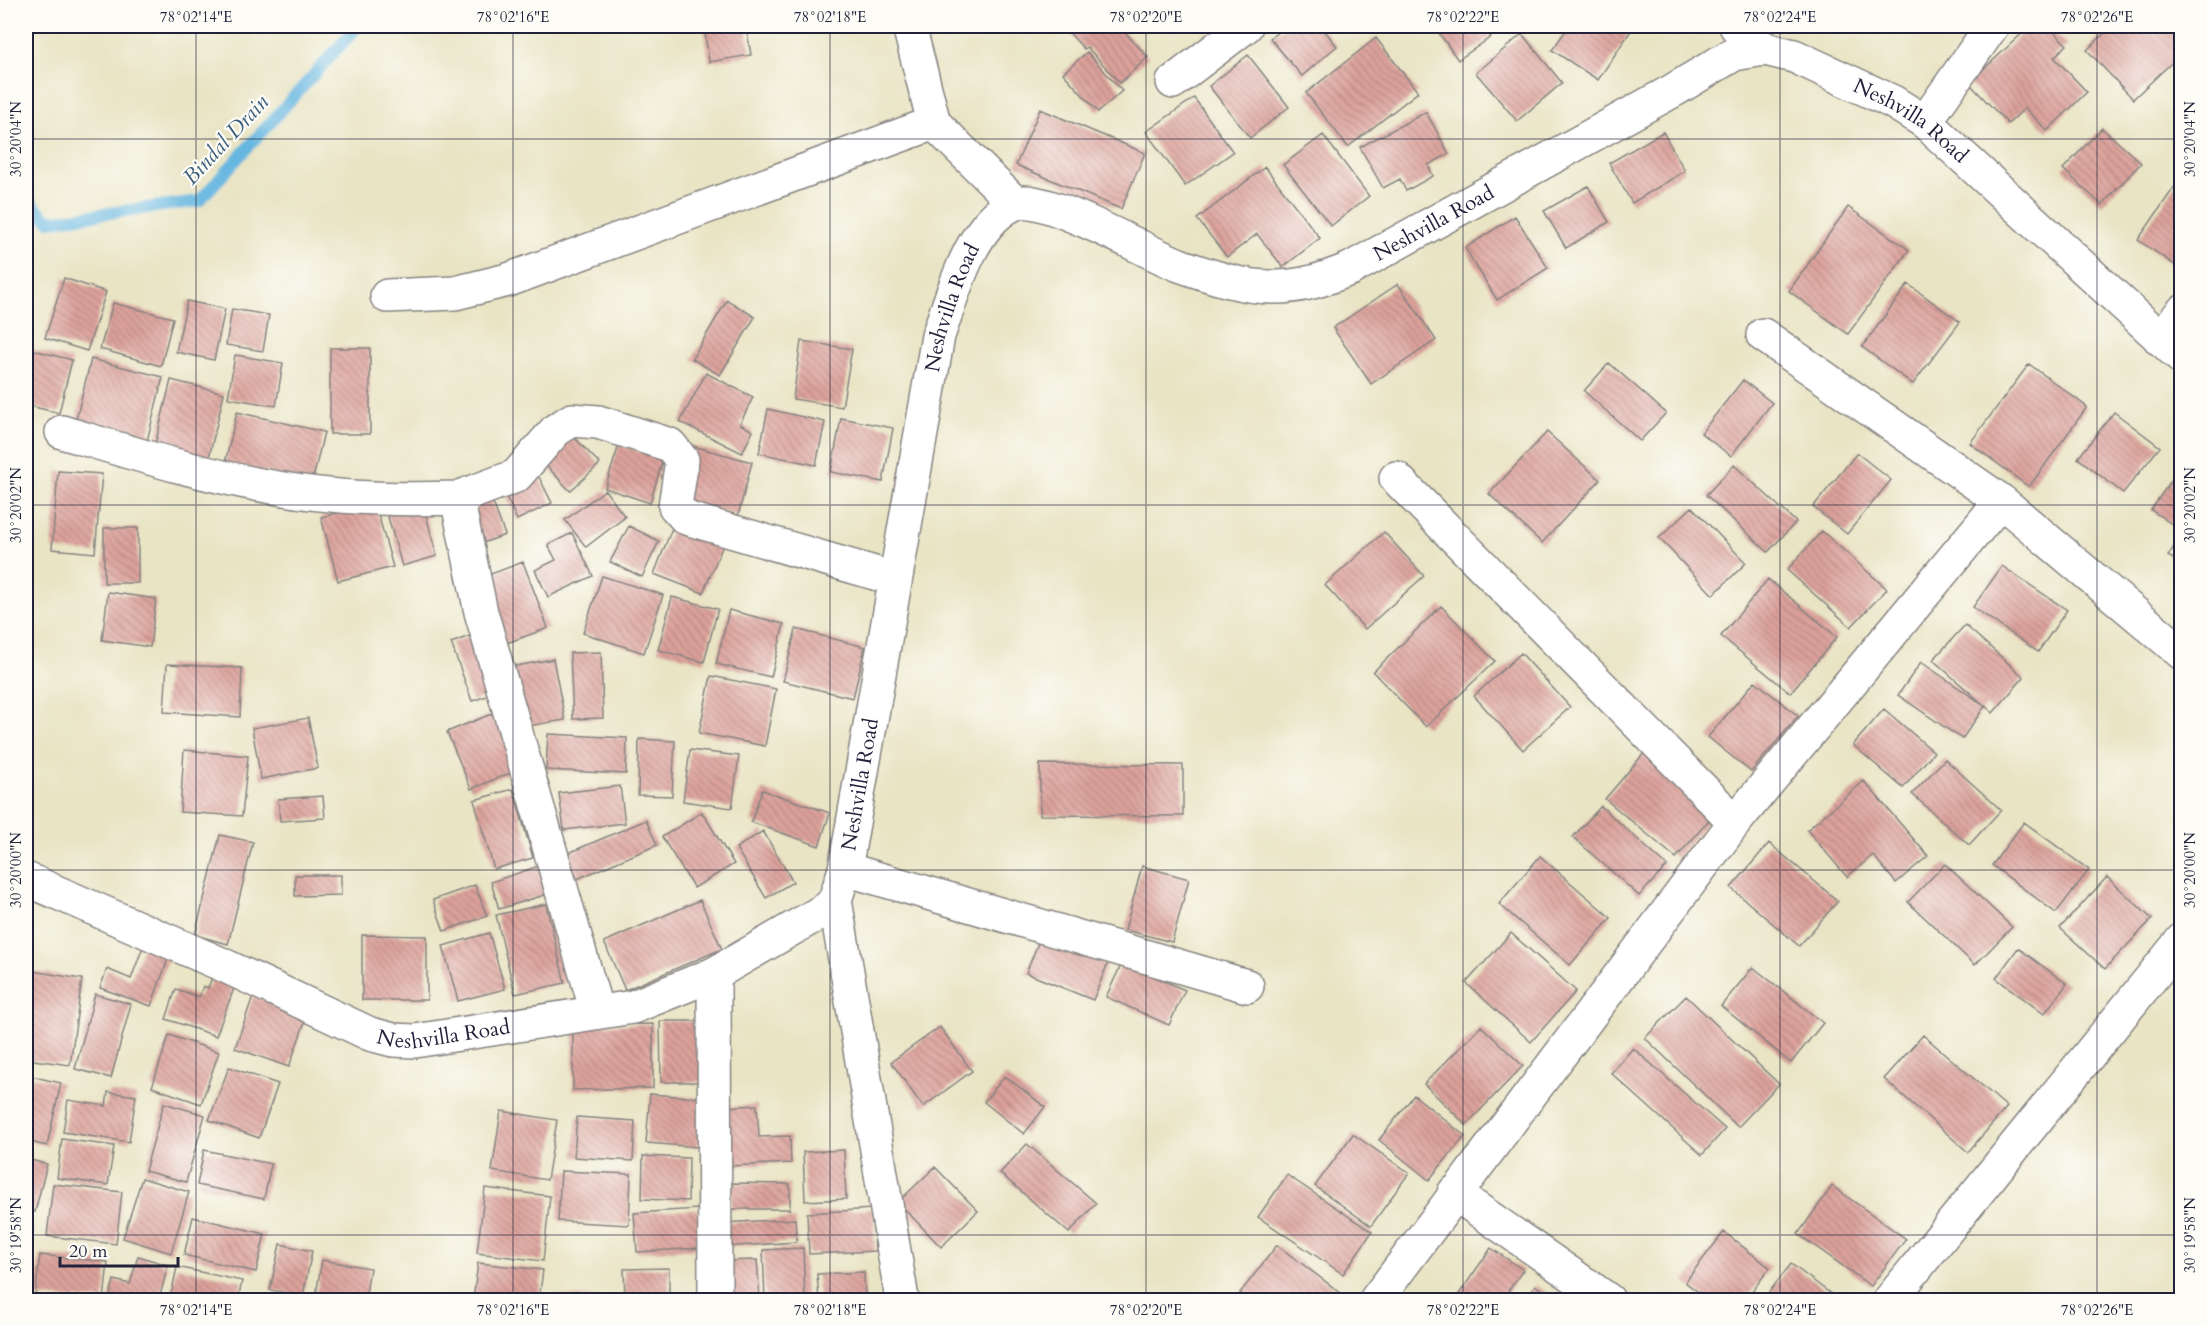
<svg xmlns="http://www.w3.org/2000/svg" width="2207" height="1326" viewBox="0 0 2207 1326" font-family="Cardo,serif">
  <defs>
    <pattern id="building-back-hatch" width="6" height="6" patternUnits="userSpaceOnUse" patternTransform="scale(1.5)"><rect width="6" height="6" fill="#dda29b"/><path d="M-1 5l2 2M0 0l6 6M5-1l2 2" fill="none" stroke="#b38480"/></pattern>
  </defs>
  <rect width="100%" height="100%" fill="#fdfcf7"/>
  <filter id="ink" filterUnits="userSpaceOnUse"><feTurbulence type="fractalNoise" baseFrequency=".0167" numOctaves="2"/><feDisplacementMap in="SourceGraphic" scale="12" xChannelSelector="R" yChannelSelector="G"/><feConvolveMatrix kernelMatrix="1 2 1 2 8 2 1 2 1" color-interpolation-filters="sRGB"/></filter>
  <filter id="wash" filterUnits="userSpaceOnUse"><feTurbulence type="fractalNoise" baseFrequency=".008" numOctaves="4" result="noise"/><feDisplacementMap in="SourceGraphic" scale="24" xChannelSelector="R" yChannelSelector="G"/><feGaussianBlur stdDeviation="1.35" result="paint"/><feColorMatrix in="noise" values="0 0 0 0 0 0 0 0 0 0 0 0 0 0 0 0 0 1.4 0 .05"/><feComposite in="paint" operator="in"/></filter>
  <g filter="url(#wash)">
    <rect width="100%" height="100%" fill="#e9e4c4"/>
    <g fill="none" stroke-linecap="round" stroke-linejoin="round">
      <path stroke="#65b6e0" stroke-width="12" d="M26 198 49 221 199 201 358 26"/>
    </g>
    <g id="blocks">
      <path fill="url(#building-back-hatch)" d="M704 26H746L751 55 709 62Z
        M1066 26H1119L1148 57 1120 83 1087 47 1084 49 1064 27Z
        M1286 26H1321L1337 46 1302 76 1270 38Z
        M1434 26H1483L1491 37 1458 60Z
        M1569 26H1627L1632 29 1598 80 1552 50Z
        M2030 26H2048L2067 45 2054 57 2087 92 2047 131 2025 108 2008 124 1969 83Z
        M2112 26H2173L2182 35V53L2133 99 2087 50Z
        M1522 34 1562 83 1517 121 1476 73Z
        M1376 38 1418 92 1348 147 1306 93Z
        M1087 52 1122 91 1098 112 1063 73Z
        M1248 55 1289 107 1250 138 1209 86Z
        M1194 98 1233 152 1185 186 1146 132Z
        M1040 109 1145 153 1121 209 1016 165Z
        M1426 112 1449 154 1428 165 1433 176 1406 191 1400 179 1383 188 1360 147Z
        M2102 128 2141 163 2102 205 2063 169Z
        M1663 132 1685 171 1632 203 1609 163Z
        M1323 135 1369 196 1331 226 1283 165Z
        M1265 167 1320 238 1283 267 1257 234 1227 257 1197 219Z
        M2182 176V270L2138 240Z
        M1588 186 1609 222 1566 248 1544 211Z
        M1848 207 1909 250 1848 334 1789 291Z
        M1515 216 1548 268 1497 300 1465 248Z
        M64 278 106 292 87 351 45 338Z
        M1398 284 1436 340 1371 384 1333 328Z
        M1908 284 1960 322 1913 384 1862 347Z
        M727 300 755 317 720 375 692 359Z
        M187 301 225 309 214 360 176 352Z
        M113 303 173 318 161 366 100 349Z
        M232 309 269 315 263 351 226 345Z
        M801 341 852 349 842 407 793 399Z
        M26 348 72 360 59 413 26 405Z
        M330 348H370V434H330Z
        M235 355 283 363 276 406 228 398Z
        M91 359 163 377 146 445 74 428Z
        M1609 363 1666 413 1640 441 1584 391Z
        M2029 364 2087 407 2029 487 1970 443Z
        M706 373 753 397 740 424 753 431 742 453 680 422Z
        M171 380 224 393 207 466 153 453Z
        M1743 380 1772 403 1731 456 1701 433Z
        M768 409 825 422 816 465 759 453Z
        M237 412 324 432 312 483 225 463Z
        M2114 412 2160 447 2123 493 2078 458Z
        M841 418 893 428 883 482 831 472Z
        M1547 432 1600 480 1542 543 1489 494Z
        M574 437 600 464 570 491 545 464Z
        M619 445 663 459 650 503 605 488Z
        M689 445 752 462 738 516 674 499Z
        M1857 453 1891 480 1847 534 1813 507Z
        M2182 464V522L2178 528 2151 510Z
        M533 465 552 503 517 520 499 481Z
        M1734 465 1796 522 1768 552 1706 495Z
        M58 471 102 474 95 553 52 549Z
        M488 489 505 535 477 545 460 499Z
        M605 490 625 517 586 547 565 520Z
        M420 493 437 556 402 566 384 503Z
        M375 503 393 567 338 581 321 517Z
        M1692 507 1746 563 1713 595 1659 538Z
        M676 518 726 538 703 593 654 574Z
        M629 526 659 541 642 577 610 562Z
        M104 528H138V583H104Z
        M1822 531 1887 589 1851 627 1787 570Z
        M1384 532 1424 576 1365 629 1325 585Z
        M572 533 593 576 548 597 535 570 556 560 548 545Z
        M2182 534V564L2168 556Z
        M523 562 548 628 504 644 480 578Z
        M2002 566 2067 610 2038 652 1973 607Z
        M602 576 663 595 644 653 583 633Z
        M1768 579 1837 637 1790 693 1721 636Z
        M108 592 156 599 150 647 102 640Z
        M672 597 718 609 704 662 658 650Z
        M1441 606 1495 661 1426 727 1373 672Z
        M729 610 784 624 771 677 716 664Z
        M1965 625 2024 677 1993 713 1933 660Z
        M796 629 865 647 853 698 783 681Z
        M475 634 496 693 472 701 451 643Z
        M601 652 603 718 573 719 570 653Z
        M1521 653 1570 707 1523 750 1474 696Z
        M553 659 565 720 521 727 511 667Z
        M1921 662 1985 706 1962 739 1898 695Z
        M167 664 242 668 240 717 164 712Z
        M711 676 776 689 765 746 699 733Z
        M1755 681 1798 716 1751 772 1708 737Z
        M1884 709 1934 752 1903 788 1853 745Z
        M496 712 520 769 471 789 447 732Z
        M308 718 318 768 261 779 252 728Z
        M548 734 627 738 626 774 546 770Z
        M639 739 675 741 672 796 638 795Z
        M184 750 248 756 242 816 180 812Z
        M690 750 739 756 732 808 683 801Z
        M1645 752 1716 812 1676 858 1605 799Z
        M1945 759 2001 810 1969 845 1912 794Z
        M1040 764 1183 765V816L1040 815Z
        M1864 781 1928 856 1896 883 1873 855 1847 877 1807 830Z
        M620 786 625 823 564 830 559 793Z
        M513 789 533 858 494 869 474 800Z
        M762 790 830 813 819 846 751 822Z
        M323 796 325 818 280 821 278 799Z
        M1601 806 1667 866 1639 896 1573 837Z
        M702 812 734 864 694 888 662 837Z
        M646 820 657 845 577 879 566 854Z
        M2024 822 2089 870 2056 913 1992 865Z
        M763 831 793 882 766 898 736 848Z
        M220 835 253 842 228 944 195 935Z
        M1769 843 1838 901 1799 946 1731 888Z
        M1540 856 1611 918 1570 965 1499 904Z
        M1945 864 2012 927 1975 965 1908 902Z
        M539 866 548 894 499 909 491 882Z
        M1142 866 1189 879 1172 942 1125 930Z
        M295 875H341V895L295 896Z
        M2107 877 2152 919 2105 969 2060 928Z
        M475 885 487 916 444 931 433 900Z
        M700 900 722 949 625 990 604 942Z
        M546 904 565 983 515 994 496 915Z
        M1043 931 1110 958 1093 1000 1026 973Z
        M489 933 505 989 458 1001 443 946Z
        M1511 933 1576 991 1531 1042 1466 983Z
        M362 935 427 936V1000H362Z
        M144 944 170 954 151 1006 100 988 107 969 131 979Z
        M2018 948 2067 984 2044 1014 1996 978Z
        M1122 963 1185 990 1169 1025 1106 997Z
        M1753 967 1823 1023 1791 1063 1721 1006Z
        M26 970 82 979 70 1065 26 1059Z
        M213 975 236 983 216 1036 166 1019 176 989 199 997 203 986 208 988Z
        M95 994 131 1004 111 1078 75 1069Z
        M253 996 307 1016 289 1067 235 1048Z
        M1686 996 1779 1084 1738 1127 1645 1038Z
        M660 1021H707L708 1082H661Z
        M653 1024V1088L573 1090V1025Z
        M1481 1026 1523 1066 1466 1125 1424 1084Z
        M940 1027 972 1071 923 1107 891 1062Z
        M169 1035 219 1052 201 1104 152 1087Z
        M1923 1035 2007 1107 1968 1152 1884 1079Z
        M1633 1048 1725 1129 1702 1155 1611 1073Z
        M229 1067 278 1084 259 1138 209 1120Z
        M26 1075 61 1083 47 1146 26 1141Z
        M1005 1076 1045 1107 1024 1134 984 1102Z
        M108 1092 136 1096 129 1142 63 1132 68 1100 106 1106Z
        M650 1094 701 1098 698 1147 646 1143Z
        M1414 1095 1465 1136 1429 1180 1379 1140Z
        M164 1103 205 1115 186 1182 145 1171Z
        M757 1105 759 1137 790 1136 791 1163 728 1166 726 1107Z
        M501 1111 557 1120 547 1180 492 1171Z
        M577 1117 635 1121 633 1161 574 1157Z
        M1353 1134 1409 1173 1371 1226 1315 1186Z
        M62 1139 114 1146 108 1185 57 1178Z
        M1027 1144 1096 1203 1069 1233 1000 1173Z
        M204 1150 271 1164 264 1199 197 1185Z
        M844 1150 846 1199 805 1201 803 1152Z
        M643 1156 689 1158 688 1201 642 1199Z
        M26 1159 47 1164 35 1212 26 1210Z
        M935 1167 978 1211 941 1247 898 1202Z
        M561 1171 631 1174 629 1225 558 1221Z
        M1287 1175 1372 1232 1343 1274 1258 1217Z
        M142 1178 189 1192 171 1253 123 1238Z
        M732 1183 790 1184V1209H731Z
        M53 1184 122 1192 116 1244 47 1236Z
        M1832 1186 1906 1239 1871 1286 1798 1234Z
        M485 1188 550 1196 543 1261 477 1253Z
        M698 1209 700 1248 637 1252 634 1213Z
        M873 1209 875 1251 809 1254 807 1213Z
        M193 1217 265 1234 256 1272 184 1255Z
        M795 1219 797 1242 724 1247 722 1223Z
        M26 1226 33 1228 26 1251Z
        M1724 1232 1770 1268 1745 1300H1709L1685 1282Z
        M280 1244 312 1251 303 1296 270 1290Z
        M1277 1245 1350 1300H1250L1240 1293Z
        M803 1248 805 1300H765L763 1250Z
        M1491 1248 1523 1270 1502 1300H1455Z
        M40 1255 108 1262 104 1300 35 1297Z
        M138 1256 168 1265 159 1300H109L114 1280 130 1284Z
        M322 1260 370 1268 365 1300H315Z
        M757 1260 760 1300H725L723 1261Z
        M478 1263 543 1270 539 1300H473Z
        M1791 1264 1839 1300H1763Z
        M177 1267 242 1281 238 1300H170Z
        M669 1268V1300H625L624 1269Z
        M864 1272 865 1300H819L817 1274Z
        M1535 1285 1557 1300H1524Z
        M550 1295 608 1299V1300H550Z"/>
    </g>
  </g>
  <g filter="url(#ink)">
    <use href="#blocks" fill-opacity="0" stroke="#868380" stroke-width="1.5"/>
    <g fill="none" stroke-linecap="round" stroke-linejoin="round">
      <defs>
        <path id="minor" d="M909 26 934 123 1015 203
          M1736 26 1765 49
          M1173 82 1246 26
          M1925 122 1992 26
          M387 296 455 293 508 280 934 123
          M2160 339 2182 312
          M62 432C135 454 208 477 284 489 341 499 399 500 457 498
          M1396 478 1735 822
          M2001 501 2182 653
          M845 869 1247 986
          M835 900 902 1299
          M714 974 715 1300
          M597 1012 481 612 457 498 516 476 556 430 572 420 598 422 670 445 682 460 675 506 686 518 895 579
          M1454 1193 1608 1300
          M1376 1300 1735 822 2001 501 1763 335
          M1890 1300 2182 940"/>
        <g id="tertiary">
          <path id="s1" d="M26 879 221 964 370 1034 393 1040 415 1041 633 1007 714 974 828 908 835 900 845 869 938 336C953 294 970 225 1013 204 1041 190 1150 255 1182 266 1210 276 1245 288 1275 287 1302 287 1325 279 1350 269L1674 90 1734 54 1765 49 1794 56 1893 102 1925 122 2182 358"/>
        </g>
      </defs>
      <use href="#minor" stroke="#868380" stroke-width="36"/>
      <use href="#tertiary" stroke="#868380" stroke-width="36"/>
      <use href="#minor" stroke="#fff" stroke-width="33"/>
      <use href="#tertiary" stroke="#fff" stroke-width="33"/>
    </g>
  </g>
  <path fill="none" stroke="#22223b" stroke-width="1.5" stroke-opacity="0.45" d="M196 26V1300M513 26V1300M830 26V1300M1146 26V1300M1463 26V1300M1780 26V1300M2097 26V1300M26 139H2182M26 505H2182M26 870H2182M26 1235H2182"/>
  <g text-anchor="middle" stroke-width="4.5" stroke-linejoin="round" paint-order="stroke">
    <g font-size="21" fill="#22223b" stroke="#fdfcf7">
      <text dy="7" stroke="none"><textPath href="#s1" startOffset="2594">Neshvilla Road</textPath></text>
      <text dy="7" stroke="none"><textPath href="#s1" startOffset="2054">Neshvilla Road</textPath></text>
      <text dy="7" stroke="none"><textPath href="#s1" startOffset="1478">Neshvilla Road</textPath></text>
      <text dy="7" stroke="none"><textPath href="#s1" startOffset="992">Neshvilla Road</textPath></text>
      <text dy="7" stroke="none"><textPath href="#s1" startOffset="452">Neshvilla Road</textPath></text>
    </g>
    <g font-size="22" font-style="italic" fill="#3d5d7d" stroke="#fdfcf7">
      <text transform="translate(225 139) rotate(-47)" y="8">Bindal Drain</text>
    </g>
  </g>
  <rect width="2207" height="1326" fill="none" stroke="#fdfcf7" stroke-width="66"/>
  <path d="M60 1257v9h118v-9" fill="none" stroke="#22223b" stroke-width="3"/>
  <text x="69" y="1257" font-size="18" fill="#22223b" stroke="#fdfcf7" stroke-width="4.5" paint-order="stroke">20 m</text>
  <rect x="33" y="33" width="2141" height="1260" fill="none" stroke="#22223b" stroke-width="2"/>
  <g font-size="15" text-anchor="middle" fill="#22223b">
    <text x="196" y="22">78°02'14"E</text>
    <text x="513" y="22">78°02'16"E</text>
    <text x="830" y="22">78°02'18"E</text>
    <text x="1146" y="22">78°02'20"E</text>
    <text x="1463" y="22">78°02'22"E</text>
    <text x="1780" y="22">78°02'24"E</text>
    <text x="2097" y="22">78°02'26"E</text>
    <text transform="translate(16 139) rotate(-90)" y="5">30°20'04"N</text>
    <text transform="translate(2190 139) rotate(-90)" y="5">30°20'04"N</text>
    <text transform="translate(16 505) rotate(-90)" y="5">30°20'02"N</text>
    <text transform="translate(2190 505) rotate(-90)" y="5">30°20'02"N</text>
    <text transform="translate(16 870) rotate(-90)" y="5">30°20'00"N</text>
    <text transform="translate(2190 870) rotate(-90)" y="5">30°20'00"N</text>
    <text transform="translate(16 1235) rotate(-90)" y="5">30°19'58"N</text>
    <text transform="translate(2190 1235) rotate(-90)" y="5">30°19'58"N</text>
    <text x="196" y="1315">78°02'14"E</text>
    <text x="513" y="1315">78°02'16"E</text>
    <text x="830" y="1315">78°02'18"E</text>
    <text x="1146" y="1315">78°02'20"E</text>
    <text x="1463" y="1315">78°02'22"E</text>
    <text x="1780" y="1315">78°02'24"E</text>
    <text x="2097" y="1315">78°02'26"E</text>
  </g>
</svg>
